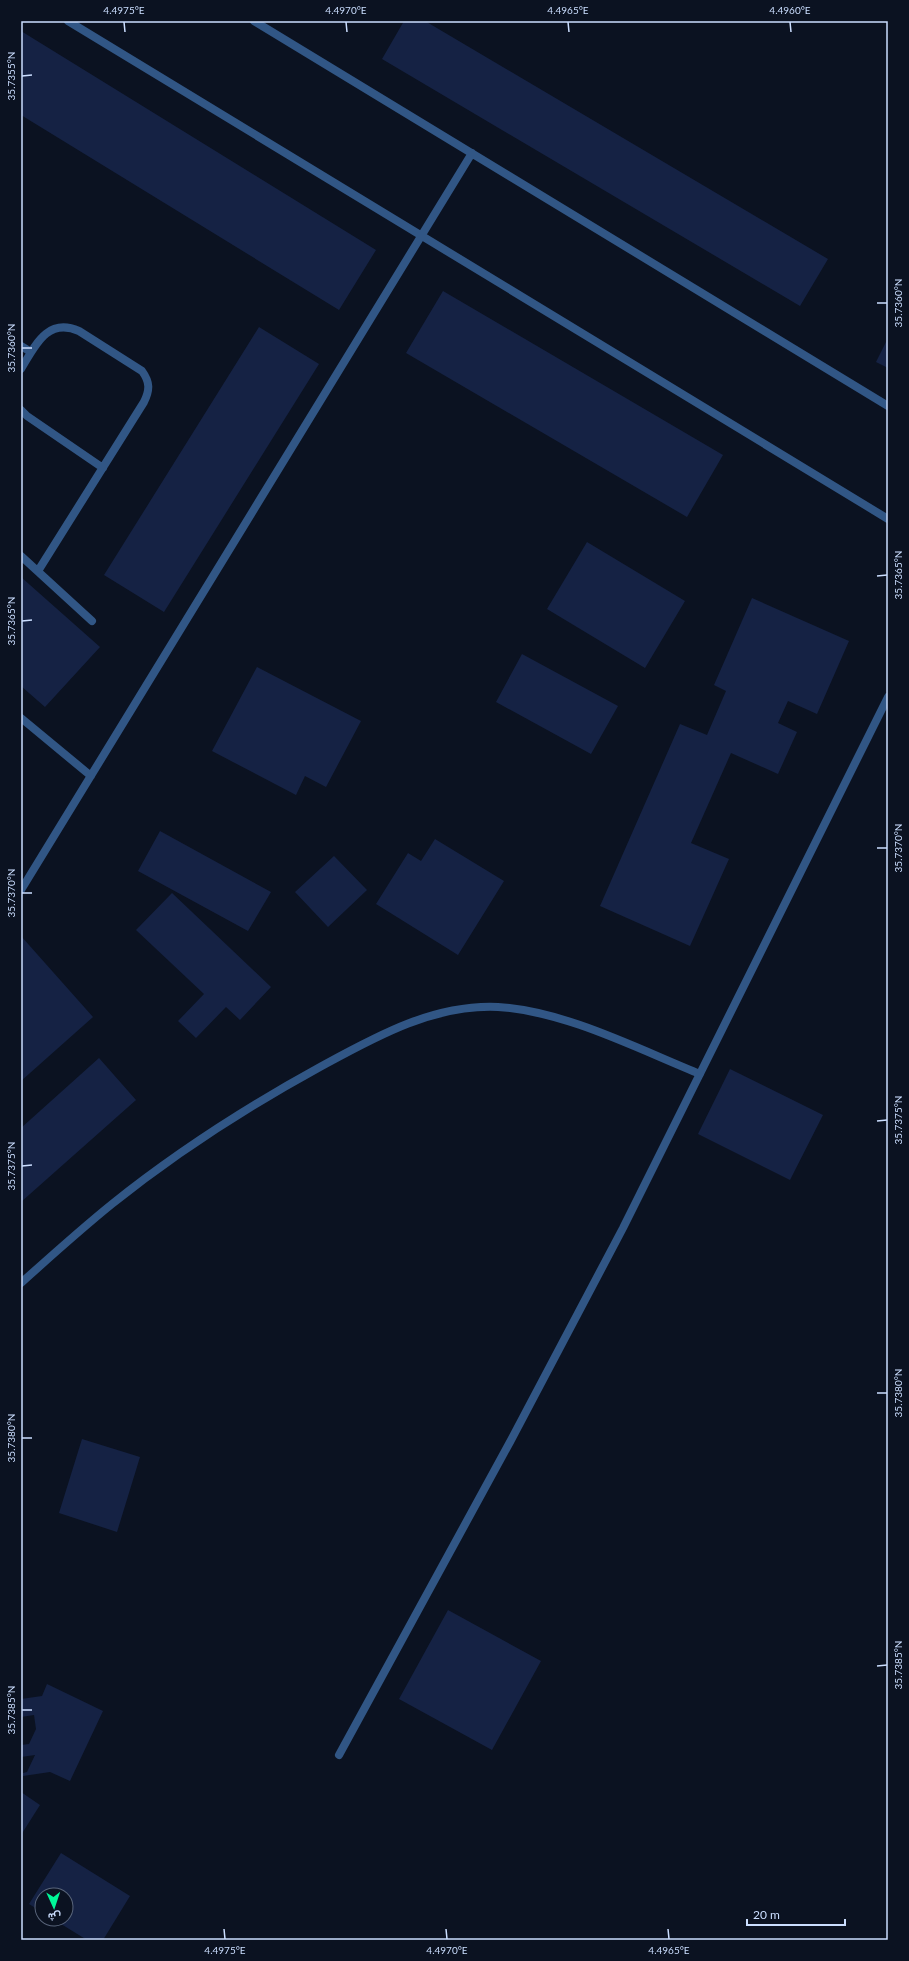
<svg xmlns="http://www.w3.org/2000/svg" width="909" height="1961" viewBox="0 0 909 1961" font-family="Lato,Vazirmatn,sans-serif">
  <rect width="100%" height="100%" fill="#0b1221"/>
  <path fill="#152244" d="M404 21H425L828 259 800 306 382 59Z
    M21 31 376 250 339 310 21 115Z
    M443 291 723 455 687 517 406 353Z
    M259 327 319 364 164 612 104 575Z
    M888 338V368L876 362Z
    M587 542 685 601 645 668 547 609Z
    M21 577 100 647 45 707 21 686Z
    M752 598 849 641 817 714 788 701 778 723 797 732 778 774 731 753 691 843 729 859 690 946 600 906 680 724 707 735 726 691 714 685Z
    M522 654 618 706 591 754 496 702Z
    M257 667 361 721 326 787 305 776 296 795 212 751Z
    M160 831 271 892 248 931 138 871Z
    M435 839 504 881 458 955 376 904 408 853 421 861Z
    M334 856 367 890 328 927 295 892Z
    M172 893 271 987 240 1020 226 1007 196 1038 178 1021 204 994 136 930Z
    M21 936 93 1017 21 1081Z
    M99 1058 136 1100 21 1202V1128Z
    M730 1069 823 1115 790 1180 698 1134Z
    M82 1439 140 1457 117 1532 59 1513Z
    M448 1610 541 1661 492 1750 399 1699Z
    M47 1684 103 1711 70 1781 50 1772 23 1776V1773L27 1772 35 1755 21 1757V1745L29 1744 36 1729 34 1715 21 1717V1699L42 1696Z
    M21 1792 40 1805 21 1835Z
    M61 1853 130 1896 103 1940H87L53 1919H66V1895H42V1912L29 1904Z"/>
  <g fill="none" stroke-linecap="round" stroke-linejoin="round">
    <path stroke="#315685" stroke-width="8" d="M21 346 31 352
      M21 369C35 346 47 317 79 331L142 371C150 382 150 390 144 402L38 571
      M21 410 27 416 103 468
      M21 556 92 621"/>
    <path stroke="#315685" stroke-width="8" d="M68 21 888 519
      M254 21 888 406
      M21 718 91 776
      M21 890 472 153
      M21 1283C51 1256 81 1229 112 1204 177 1152 247 1107 320 1067 375 1037 433 1004 498 1007 565 1011 638 1049 700 1074
      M339 1755 510 1442 623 1228 888 697"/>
  </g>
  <path fill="none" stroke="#cbdeff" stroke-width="1.5" d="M124 22 125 32M346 22 347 32M568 22 569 32M790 22 791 32M22 76 32 75M877 303H887M22 348H32M877 576 887 575M22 621 32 620M877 848H887M22 893H32M877 1121 887 1120M22 1166 32 1165M877 1393H887M22 1438H32M877 1666 887 1665M22 1710H32M224 1929 225 1939M446 1929 447 1939M668 1929 669 1939"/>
  <rect width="909" height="1961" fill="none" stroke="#0b1221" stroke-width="44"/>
  <g transform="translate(54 1907) rotate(177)"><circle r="19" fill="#0b1221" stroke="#58647a"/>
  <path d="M0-3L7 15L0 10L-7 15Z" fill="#00f698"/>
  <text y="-6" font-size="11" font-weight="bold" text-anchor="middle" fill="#cbdeff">ش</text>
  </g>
  <path d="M747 1919v6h98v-6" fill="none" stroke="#cbdeff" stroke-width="2"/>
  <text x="753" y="1919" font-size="12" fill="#cbdeff" stroke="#0b1221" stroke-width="3" paint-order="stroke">20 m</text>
  <rect x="22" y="22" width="865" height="1917" fill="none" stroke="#cbdeff" stroke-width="1.5"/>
  <g font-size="10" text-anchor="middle" fill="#cbdeff">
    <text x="124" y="14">4.4975°E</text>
    <text x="346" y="14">4.4970°E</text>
    <text x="568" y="14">4.4965°E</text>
    <text x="790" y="14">4.4960°E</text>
    <text transform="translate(11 76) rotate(-90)" y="4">35.7355°N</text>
    <text transform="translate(898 303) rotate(-90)" y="4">35.7360°N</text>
    <text transform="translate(11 348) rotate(-90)" y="4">35.7360°N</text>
    <text transform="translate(898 575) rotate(-90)" y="4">35.7365°N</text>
    <text transform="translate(11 621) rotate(-90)" y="4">35.7365°N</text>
    <text transform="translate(898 848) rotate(-90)" y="4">35.7370°N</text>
    <text transform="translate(11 893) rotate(-90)" y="4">35.7370°N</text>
    <text transform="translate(898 1120) rotate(-90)" y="4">35.7375°N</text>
    <text transform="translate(11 1166) rotate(-90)" y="4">35.7375°N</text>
    <text transform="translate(898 1393) rotate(-90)" y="4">35.7380°N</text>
    <text transform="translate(11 1438) rotate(-90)" y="4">35.7380°N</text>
    <text transform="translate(898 1665) rotate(-90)" y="4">35.7385°N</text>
    <text transform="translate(11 1710) rotate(-90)" y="4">35.7385°N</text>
    <text x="225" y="1954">4.4975°E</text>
    <text x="447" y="1954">4.4970°E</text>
    <text x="669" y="1954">4.4965°E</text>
  </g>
</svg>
